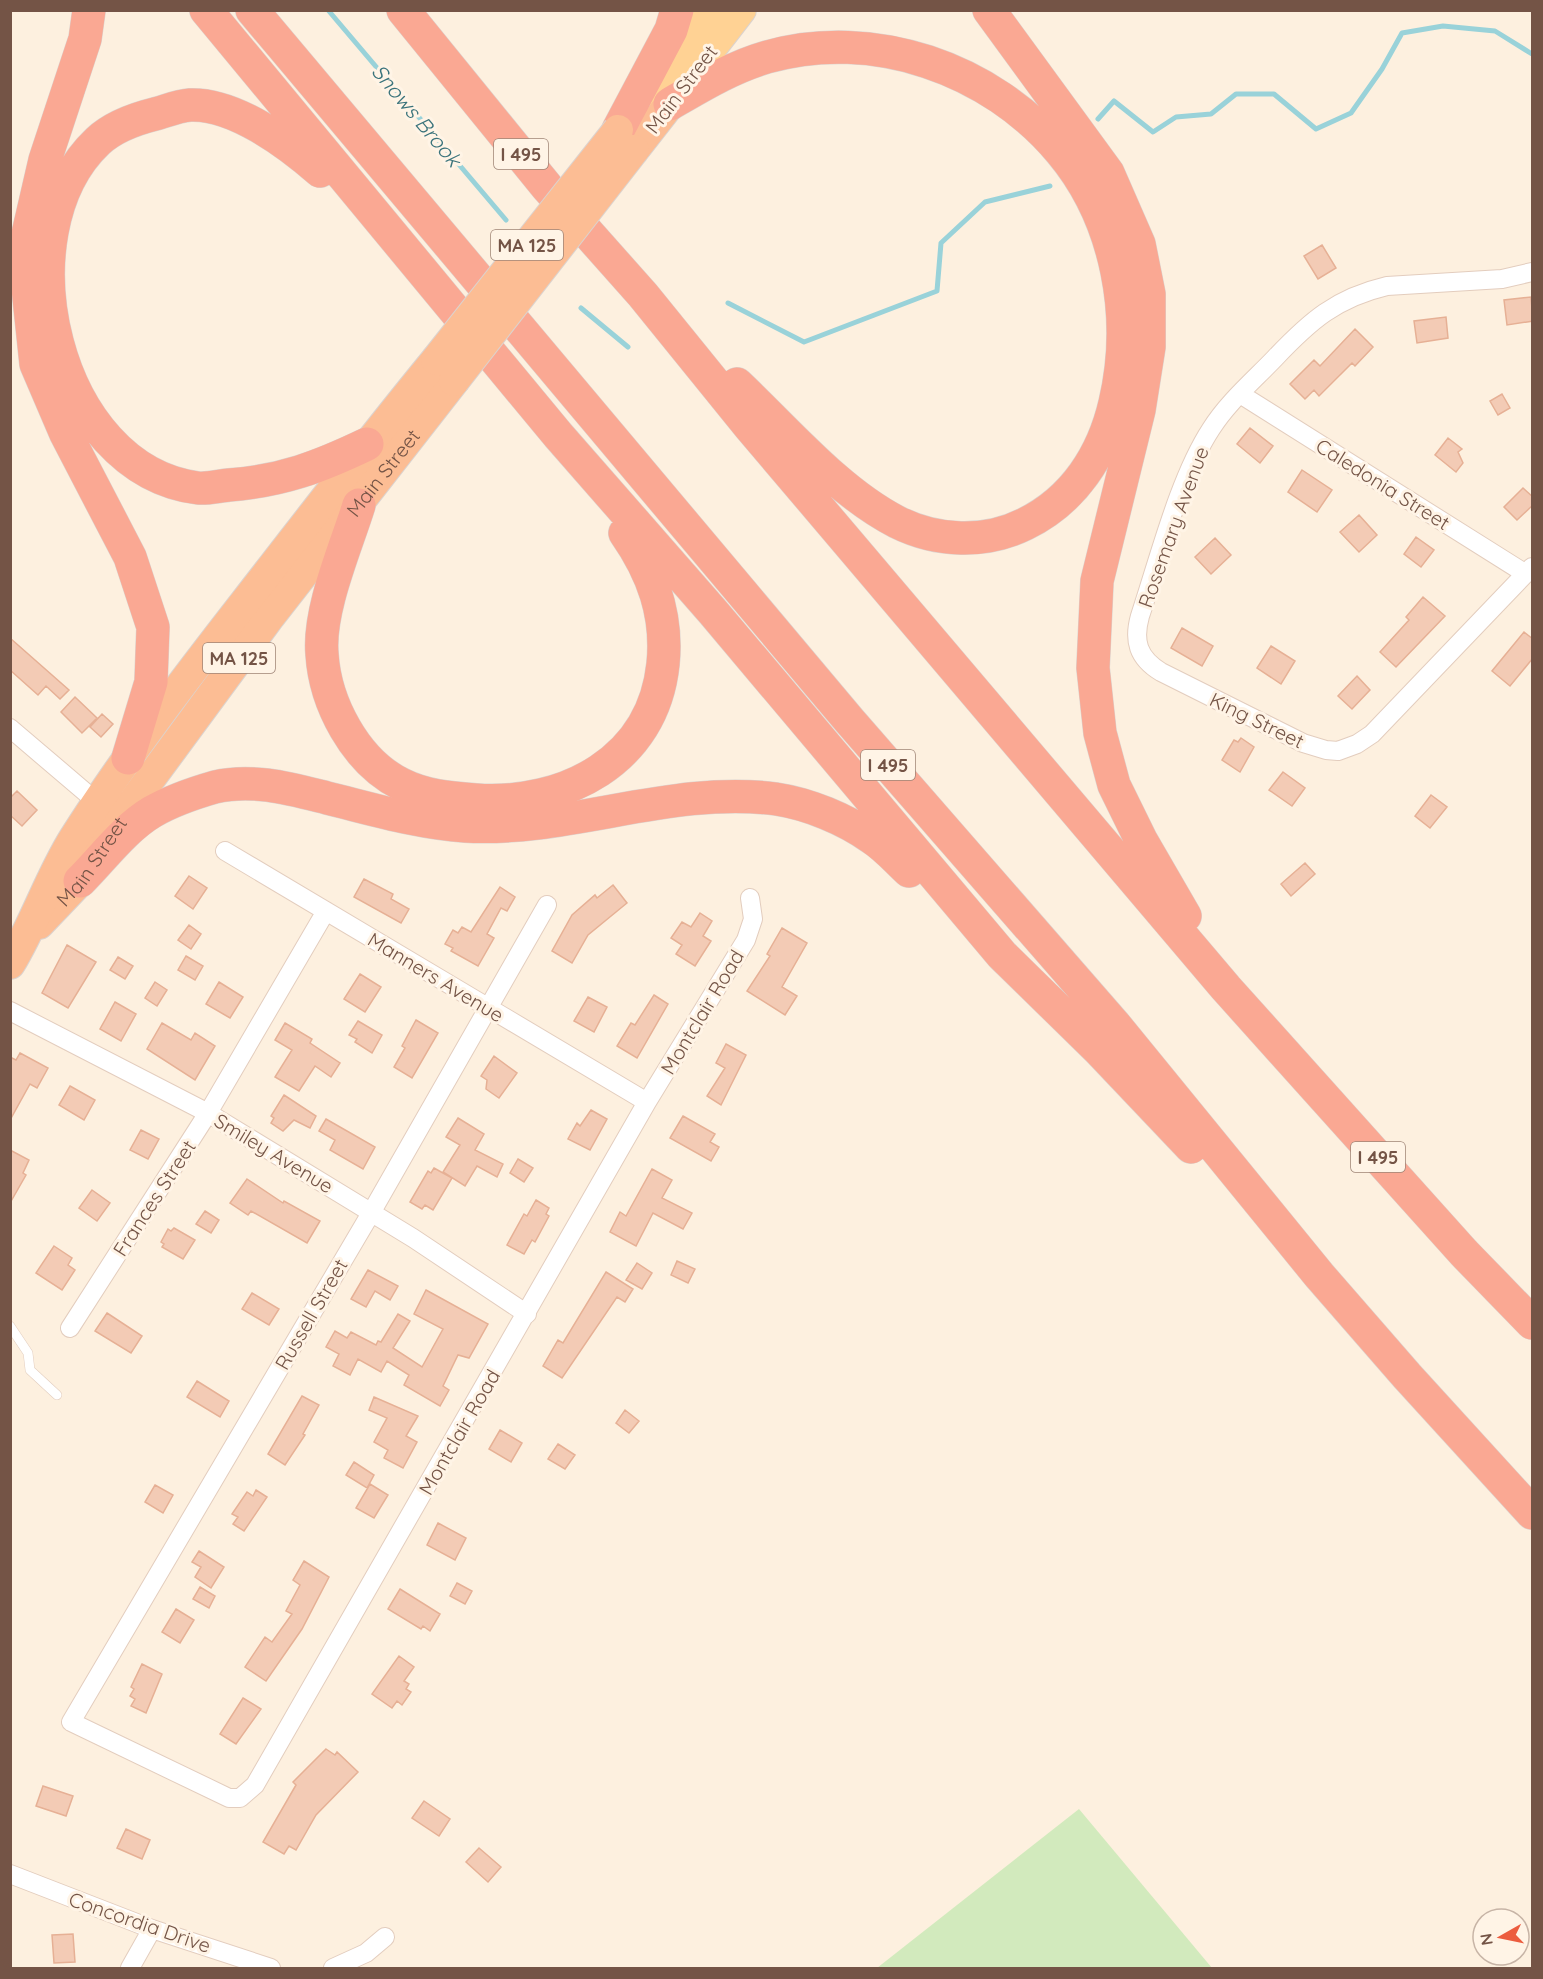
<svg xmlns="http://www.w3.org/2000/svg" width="1543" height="1979" viewBox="0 0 1543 1979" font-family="Quicksand,sans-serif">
  <rect width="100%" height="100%" fill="#fdf0df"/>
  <path fill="#d2eabd" d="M1079 1809 1212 1968H877Z"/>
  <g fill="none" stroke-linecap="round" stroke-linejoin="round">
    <path stroke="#99d2d9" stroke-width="5" d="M328 10 506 220
      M1098 119 1114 101 1153 132 1176 117 1211 114 1236 94H1274L1316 129 1351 113 1382 69 1402 33 1443 26 1495 31 1532 54
      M728 303 804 342 937 291 941 243 985 202 1050 186
      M581 308 628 347"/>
  </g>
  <path fill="#f3cbb5" stroke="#e6b095" stroke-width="1.5" d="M1322 245 1336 268 1318 279 1304 256Z
    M1531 297 1533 321 1507 325 1504 300Z
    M1446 317 1448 338 1417 343 1414 321Z
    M1355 329 1373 347 1355 366 1352 363 1319 396 1314 390 1305 399 1290 384 1314 360 1320 366Z
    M1502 394 1510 408 1498 415 1490 401Z
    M1250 428 1273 446 1260 463 1237 444Z
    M1448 438 1462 449 1458 452 1463 463 1456 472 1435 455Z
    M1302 470 1332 490 1317 512 1288 492Z
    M1523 488 1533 497V505L1517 520 1504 507Z
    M1359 515 1377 535 1359 552 1340 532Z
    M1416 537 1434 550 1421 567 1404 554Z
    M1215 538 1231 555 1211 574 1195 557Z
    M1423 597 1445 616 1396 667 1380 652 1409 620 1406 617Z
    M1182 628 1213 646 1202 666 1171 648Z
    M1524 632 1533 639V658L1510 686 1492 671Z
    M10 638 69 690 60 699 46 686 38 695 10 670Z
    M1271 646 1295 661 1281 684 1257 668Z
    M1357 676 1370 690 1352 709 1338 696Z
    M75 697 97 718 82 733 61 712Z
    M102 714 113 724 101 737 90 727Z
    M1241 738 1254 747 1240 772 1222 760 1234 740 1238 742Z
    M1283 772 1305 788 1292 806 1269 790Z
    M17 791 37 810 22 826 10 815V798Z
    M1431 795 1447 807 1430 828 1415 816Z
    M1305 863 1315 874 1291 896 1281 884Z
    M189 876 207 888 193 909 175 896Z
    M364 879 393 894 391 899 409 909 401 923 354 897Z
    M613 885 627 903 588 935 572 963 552 951 572 915 595 895 597 898Z
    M500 887 515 897 507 911 501 908 487 934 494 938 478 966 451 951 453 948 445 944 453 930 458 933 462 927 471 932Z
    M700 913 712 921 703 936 711 941 695 966 676 954 682 945 671 938 682 922 691 927Z
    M189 925 201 934 191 949 178 940Z
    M782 928 807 943 782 987 797 996 785 1015 747 991 770 956 767 954Z
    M67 945 96 962 68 1008 42 993Z
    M186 956 203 966 195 980 178 970Z
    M118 957 133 966 125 979 110 970Z
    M360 974 381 987 365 1012 344 999Z
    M155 982 167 990 157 1006 145 998Z
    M219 982 243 997 230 1018 206 1004Z
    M654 995 668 1004 637 1058 617 1046 631 1023 635 1025Z
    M588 997 607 1007 594 1032 574 1021Z
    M115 1002 136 1014 121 1041 100 1029Z
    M416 1020 438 1033 412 1078 394 1067 405 1048 402 1046Z
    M358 1021 382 1035 372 1053 355 1042 357 1039 349 1035Z
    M162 1023 191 1040 195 1033 215 1046 195 1080 147 1049Z
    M285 1023 312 1039 310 1043 340 1063 331 1077 315 1066 299 1091 275 1077 292 1050 275 1040Z
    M726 1044 746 1055 721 1105 707 1096 725 1068 716 1063Z
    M20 1053 48 1068 37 1088 30 1084 10 1120V1057L16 1060Z
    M494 1056 517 1073 499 1098 486 1089 487 1080 481 1076Z
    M70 1086 95 1100 84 1120 59 1105Z
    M284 1095 316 1116 310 1128 294 1120 283 1131 271 1123 274 1118 271 1116Z
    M591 1110 607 1119 590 1150 568 1139 577 1123 580 1126Z
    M683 1116 715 1134 710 1142 719 1147 711 1161 670 1138Z
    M458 1118 484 1134 475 1150 503 1164 497 1177 477 1166 465 1186 443 1172 460 1145 446 1137Z
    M326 1119 375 1147 363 1169 330 1150 335 1140 319 1131Z
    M141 1130 159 1139 148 1159 130 1150Z
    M10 1150 29 1160 23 1173 26 1175 10 1203Z
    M518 1159 533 1168 524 1182 510 1173Z
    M434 1168 452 1178 433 1210 425 1205 422 1209 410 1202 428 1171 431 1173Z
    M652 1169 672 1180 662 1198 692 1213 683 1229 653 1213 636 1246 610 1232 620 1212 626 1216Z
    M247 1179 283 1203 284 1201 320 1221 307 1243 251 1211 248 1215 230 1203Z
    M92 1190 110 1203 97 1221 79 1208Z
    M536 1200 549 1208 546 1214 549 1216 535 1242 532 1240 524 1254 507 1245 524 1214 527 1216Z
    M205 1211 219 1220 211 1233 196 1224Z
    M174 1228 195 1240 183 1259 162 1247 164 1244 161 1242 168 1229 171 1231Z
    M54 1246 72 1258 68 1265 75 1270 62 1290 36 1273Z
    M677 1261 695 1269 688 1283 671 1275Z
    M637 1263 652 1273 642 1289 626 1280Z
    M368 1270 398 1286 390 1300 375 1291 366 1307 351 1299Z
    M606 1272 633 1289 625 1302 617 1297 562 1378 543 1366 558 1340 563 1343Z
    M426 1290 488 1324 469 1358 458 1355 443 1386 449 1390 440 1406 404 1385 409 1375 387 1361 381 1372 358 1359 350 1375 333 1366 339 1354 326 1347 335 1331 347 1338 351 1332 376 1345 378 1341 381 1342 398 1314 410 1321 393 1348 422 1367 443 1329 414 1314Z
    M252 1293 279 1309 269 1325 242 1309Z
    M107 1313 142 1336 131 1353 95 1331Z
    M197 1381 229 1401 220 1417 187 1397Z
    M302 1396 319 1405 303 1434 305 1435 285 1465 268 1454Z
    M374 1397 418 1416 406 1436 417 1442 403 1468 384 1458 388 1450 374 1442 387 1418 369 1410Z
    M625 1410 639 1421 629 1433 616 1423Z
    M500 1430 522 1443 511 1462 489 1449Z
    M558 1444 575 1455 565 1469 548 1459Z
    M354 1462 374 1475 367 1488 346 1475Z
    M370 1484 388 1495 374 1518 356 1508Z
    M155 1485 173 1495 163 1513 145 1502Z
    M256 1490 267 1497 244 1531 233 1524 238 1517 232 1514 247 1492 253 1496Z
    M438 1523 466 1538 455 1560 427 1545Z
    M199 1551 224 1567 211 1588 195 1577 201 1567 192 1562Z
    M304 1561 329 1577 302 1629 266 1681 245 1667 265 1637 272 1642 292 1614 286 1611 300 1585 293 1580Z
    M457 1583 472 1591 465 1604 450 1596Z
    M200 1587 215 1596 209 1608 193 1599Z
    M400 1589 440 1614 430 1631 423 1626 421 1629 388 1609Z
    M176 1609 194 1620 180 1643 162 1632Z
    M399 1656 414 1667 404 1681 409 1684 406 1689 411 1692 402 1705 397 1701 392 1708 372 1694Z
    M142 1664 162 1674 146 1713 131 1706 135 1699 130 1696 134 1689 131 1687Z
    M243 1698 261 1709 236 1744 220 1734Z
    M326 1749 335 1755 337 1752 358 1772 316 1815 296 1850 289 1846 284 1854 263 1842 296 1785 293 1782Z
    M43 1786 73 1796 66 1816 36 1806Z
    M424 1801 450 1819 439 1836 412 1818Z
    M126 1829 150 1840 142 1859 117 1848Z
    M479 1848 501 1867 488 1882 466 1862Z
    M73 1934 75 1962 54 1963 52 1935Z"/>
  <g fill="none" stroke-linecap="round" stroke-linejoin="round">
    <g stroke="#e3cdbe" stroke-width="10">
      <path id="service" d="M10 1326 28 1353 30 1370 57 1395"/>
    </g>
    <g stroke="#e3cdbe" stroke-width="20">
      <path id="minor" d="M1532 272 1502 279 1387 286C1336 298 1310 321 1275 358 1253 381 1228 402 1211 429 1179 478 1159 559 1140 616 1133 641 1138 658 1161 672L1303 743 1326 750 1338 751 1357 744 1372 734 1532 567
        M1240 394 1526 574
        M10 728 98 803
        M225 851 647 1102
        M547 905 371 1213 71 1722 229 1798H240L255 1785 647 1102 746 940 753 919 750 898
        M10 1011 208 1113 413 1238 527 1314
        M70 1328 208 1113 326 911
        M10 1874 152 1929 271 1968
        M130 1968 152 1929
        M333 1968 366 1953 385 1937"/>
    </g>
    <g stroke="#dbd3cf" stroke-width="30">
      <path id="primary" d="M649 91 713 10
        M671 102 742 10"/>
    </g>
    <g stroke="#dbd3cf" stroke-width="32">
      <g id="trunk">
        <path d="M634 150 670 104"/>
        <path id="s1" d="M39 924 80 881 125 813 268 619 454 381"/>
        <path d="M10 964C35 923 49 878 74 838 126 756 185 679 245 602 308 521 371 439 436 360"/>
      </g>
    </g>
    <g stroke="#dbd3cf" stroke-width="34">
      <path id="motorway" d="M89 10 85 39 45 160 24 251 36 364 66 434 130 557 153 627 151 682 128 758
        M206 10 558 435 713 612 1002 955 1098 1049 1191 1147
        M252 10 849 720 1115 1025 1319 1275 1407 1376 1532 1513
        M403 10 547 187 643 295 750 427 1226 988 1464 1253 1532 1323
        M989 10 1108 173 1139 244 1149 294V347L1139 410 1097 581 1093 668 1100 733 1114 785 1141 840 1185 916
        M670 104C701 86 732 67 767 57 873 27 991 68 1061 152 1118 220 1135 318 1115 403 1103 455 1074 500 1025 524 985 544 937 542 897 522 837 491 786 430 737 384
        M618 130 671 30 677 10
        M320 171C288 143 234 103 190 105 178 106 166 111 155 114 135 119 113 127 98 141 0 233 54 470 198 488 207 489 219 486 229 485 282 481 319 467 367 444
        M359 505C346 547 318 610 322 654 325 703 355 761 401 784 425 796 449 798 476 800 565 806 653 761 663 664 668 615 653 573 625 533
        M80 881C102 859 125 828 152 812 171 801 194 793 215 787 253 778 291 789 327 798 372 809 418 823 465 826 569 832 672 785 776 799 809 804 845 819 872 838 886 847 897 860 909 871"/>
    </g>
    <use href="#service" stroke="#fff" stroke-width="9"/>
    <use href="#minor" stroke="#fff" stroke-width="18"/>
    <use href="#primary" stroke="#ffd294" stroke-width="28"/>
    <use href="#trunk" stroke="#fcbd94" stroke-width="30"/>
    <use href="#motorway" stroke="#faa893" stroke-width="33"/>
    <g stroke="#dbd3cf" stroke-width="32" stroke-linecap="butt">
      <path id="trunk-bridge" d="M436 360 618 130
        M454 381 634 150"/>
    </g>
    <use href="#trunk-bridge" stroke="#fcbd94" stroke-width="30"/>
  </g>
  <g text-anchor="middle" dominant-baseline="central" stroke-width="6" stroke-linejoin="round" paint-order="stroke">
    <g fill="#fff4e6" stroke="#9e8476" stroke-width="1.5">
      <rect x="494" y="139" width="54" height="30" rx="4.5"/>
      <rect x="491" y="230" width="72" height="30" rx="4.5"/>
      <rect x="203" y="643" width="72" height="30" rx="4.5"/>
      <rect x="861" y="750" width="54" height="30" rx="4.5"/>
      <rect x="1351" y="1142" width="54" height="30" rx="4.5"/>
    </g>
    <g font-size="18" font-weight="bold" fill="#745446">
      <text x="521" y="154">I 495</text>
      <text x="527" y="245">MA 125</text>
      <text x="239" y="658">MA 125</text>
      <text x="888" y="765">I 495</text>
      <text x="1378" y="1157">I 495</text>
    </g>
    <g font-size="20" fill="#745446" stroke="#fff4e6">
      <text transform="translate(681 89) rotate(-53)">Main Street</text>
      <text stroke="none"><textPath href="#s1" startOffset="568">Main Street</textPath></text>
      <text transform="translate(1383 484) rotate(32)">Caledonia Street</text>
      <text transform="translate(1173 527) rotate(-70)">Rosemary Avenue</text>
      <text transform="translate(1257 720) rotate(26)">King Street</text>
      <text stroke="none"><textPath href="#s1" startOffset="82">Main Street</textPath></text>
      <text transform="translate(436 977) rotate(31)">Manners Avenue</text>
      <text transform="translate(702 1012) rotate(-59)">Montclair Road</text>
      <text transform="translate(274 1153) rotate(31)">Smiley Avenue</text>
      <text transform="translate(154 1198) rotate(-57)">Frances Street</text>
      <text transform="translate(311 1314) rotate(-60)">Russell Street</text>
      <text transform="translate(459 1432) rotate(-60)">Montclair Road</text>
      <text transform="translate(140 1922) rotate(19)">Concordia Drive</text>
    </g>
    <g font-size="21" font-style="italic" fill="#3a737b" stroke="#fff4e6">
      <text transform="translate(417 115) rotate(50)">Snows Brook</text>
    </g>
  </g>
  <rect width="1543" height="1979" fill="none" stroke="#745446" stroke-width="24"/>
  <g transform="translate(1501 1937) rotate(261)"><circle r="28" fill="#fff4e6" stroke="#c7b4a6" stroke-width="1.5"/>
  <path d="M0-4.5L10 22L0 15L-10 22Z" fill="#ec5c3e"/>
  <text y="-9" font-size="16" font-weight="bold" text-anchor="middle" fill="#745446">N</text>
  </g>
</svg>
